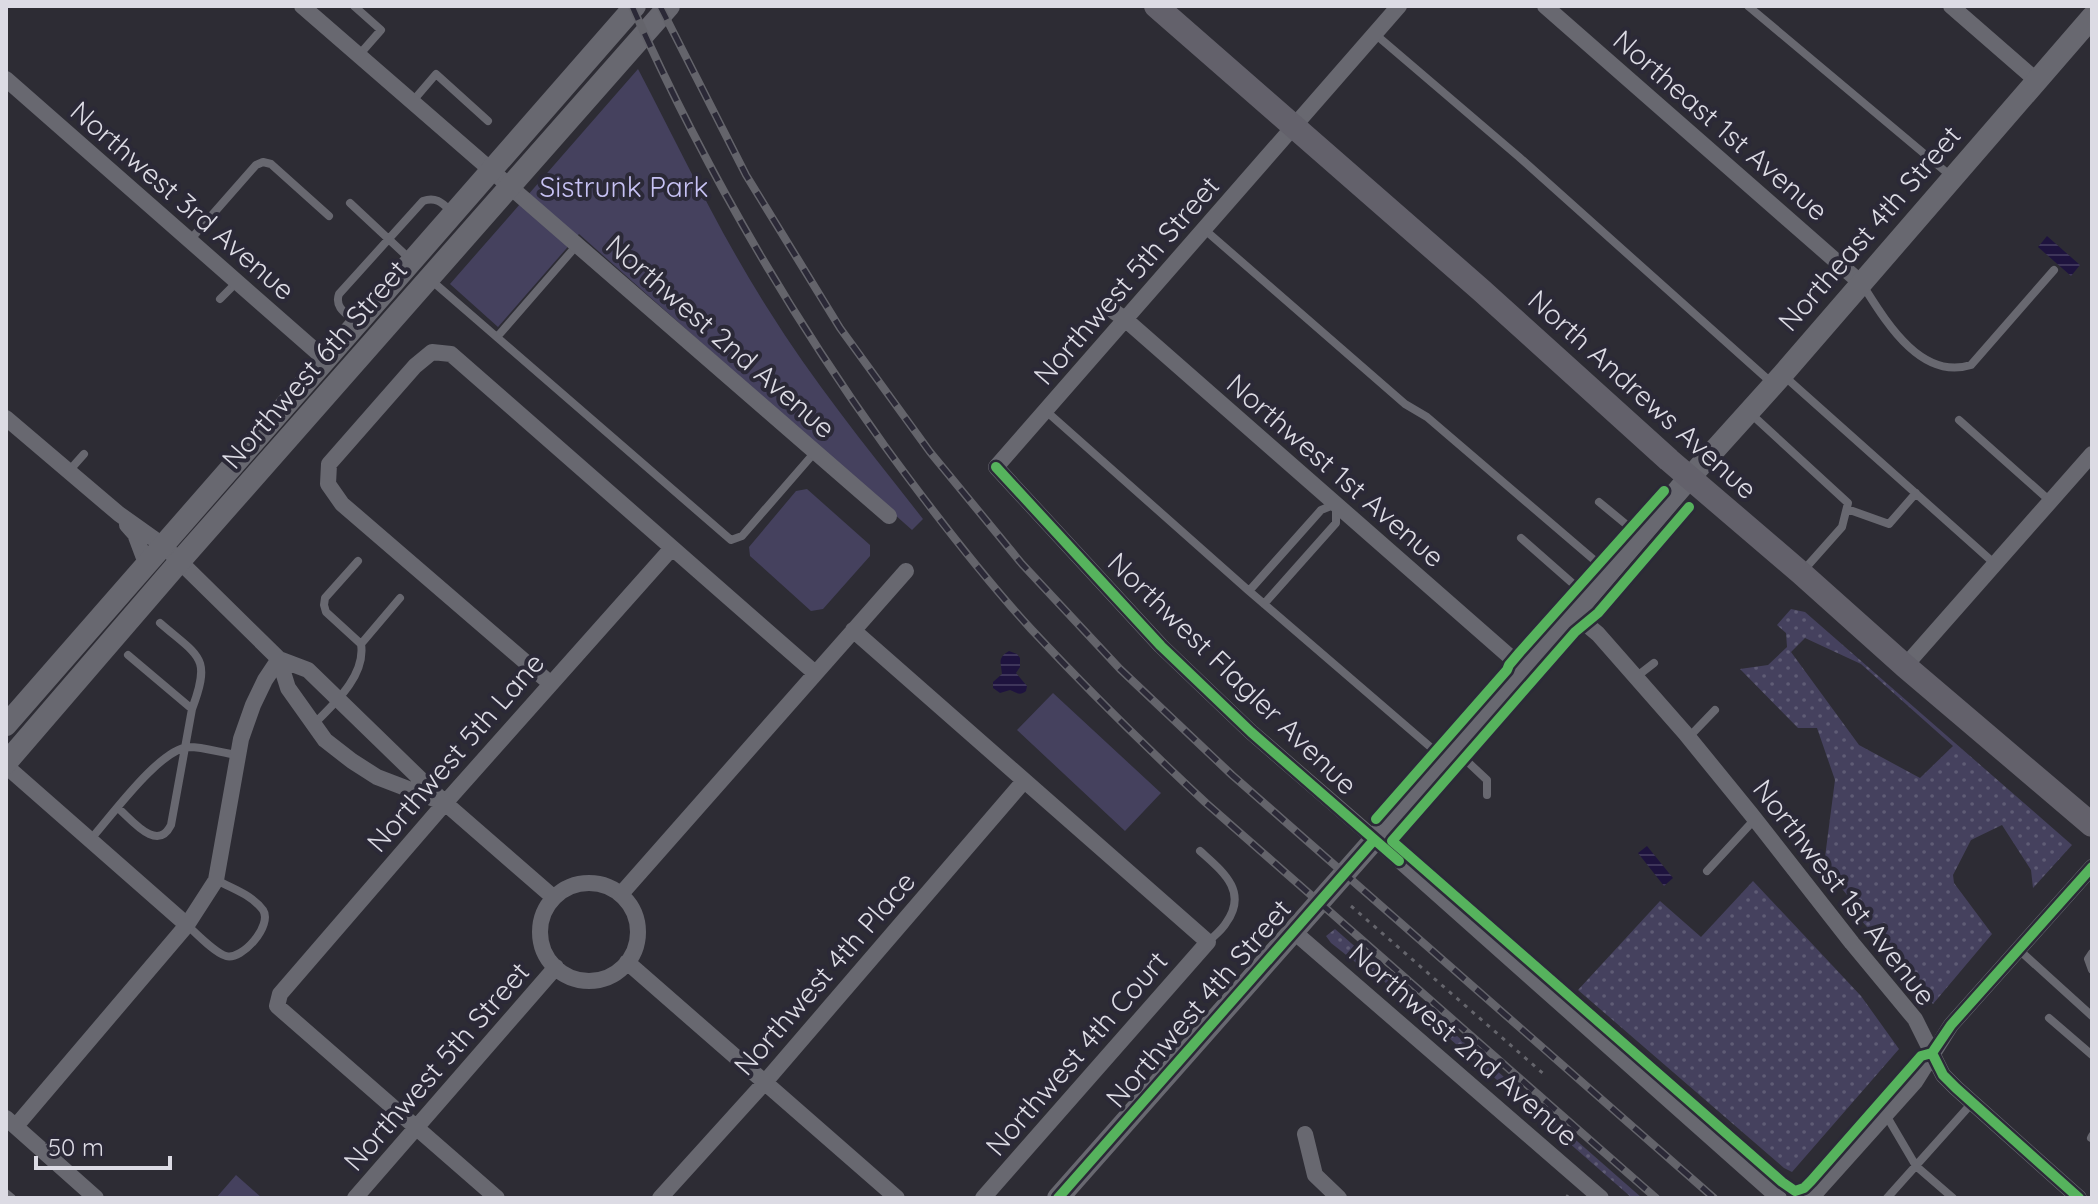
<svg xmlns="http://www.w3.org/2000/svg" width="2098" height="1204" viewBox="0 0 2098 1204" font-family="Quicksand,sans-serif">
  <defs>
    <pattern id="grass-dots" width="8" height="8" patternUnits="userSpaceOnUse" patternTransform="scale(2)"><rect width="8" height="8" fill="#45415e"/><path d="M2 2h.1M6 6h.1" fill="none" stroke="#5f5c75" stroke-width="1.8" stroke-linecap="round"/></pattern>
    <pattern id="water-rules" width="6" height="5" patternUnits="userSpaceOnUse" patternTransform="scale(2)"><rect width="6" height="5" fill="#1e133e"/><path d="M0 2.5h6" fill="none" stroke="#3e355a"/></pattern>
  </defs>
  <rect width="100%" height="100%" fill="#2d2c34"/>
  <path fill="url(#grass-dots)" fill-rule="evenodd" d="M1791 609 1805 612 2072 845 2033 888 2031 870 2002 825 1971 840 1953 875 1954 883 1992 934 1933 1004 1855 913 1852 901 1820 862 1825 857 1835 780 1817 728H1798L1740 669 1768 665 1787 647 1786 633 1777 625ZM1805 638 1861 664 1953 746 1920 778 1859 745 1791 652Z
    M1753 881 1861 996 1899 1049 1792 1172 1784 1168 1578 990 1660 901 1701 937Z
    M1335 929 1642 1198H1632L1370 969H1364L1331 943 1326 936Z"/>
  <path fill="#45415e" d="M638 69C680 149 719 232 768 309 814 383 869 450 923 519L912 530 579 234 498 327 450 284Z
    M807 489 870 545V556L823 609 811 611 750 556 749 547 796 491Z
    M1053 693 1161 793 1125 831 1017 730Z
    M236 1175 262 1198H216Z"/>
  <path fill="url(#water-rules)" d="M2047 236 2080 265 2071 276 2038 247Z
    M1009 651 1017 654 1020 658V667L1016 673 1027 686 1026 691C1020 696 1017 693 1010 690L1000 693 993 688V682L1002 674C1001 663 997 658 1009 651Z
    M1647 846 1673 878 1664 886 1638 853Z"/>
  <g fill="none" stroke-linecap="round" stroke-linejoin="round">
    <path stroke="#65656c" stroke-width="3" stroke-dasharray="4 6" stroke-linecap="butt" d="M1351 906 1546 1076
      M1566 1198 1568 1195"/>
    <path stroke="#686870" stroke-width="8" d="M354 6 381 30 359 55
      M1748 6 1952 177
      M1375 34 1519 157 1773 384
      M412 102 436 74 488 121
      M350 203 411 260
      M1205 230 1405 404 1427 417 1607 571
      M190 240 256 165 263 162 271 164 329 216
      M432 281 731 540 742 536 815 452
      M1862 284C1885 320 1920 381 1971 365L2054 270
      M220 299 237 282
      M357 323C347 314 334 308 339 294L423 201C437 196 443 204 453 213
      M497 337 577 245
      M1783 375 1995 564
      M1046 411 1249 591 1442 757
      M1750 413 1848 503 1842 527 1802 572
      M1959 420 2050 501
      M68 472 84 454
      M1599 502 1639 535
      M1847 509 1889 524 1916 493
      M1521 538 1587 596
      M358 561 325 598 324 605 326 612 361 644
      M1249 591 1321 510 1336 504V523L1264 604
      M160 623C199 657 212 656 192 709
      M1636 677 1654 663
      M315 723C335 703 366 675 361 644L400 598
      M1689 737 1715 710
      M1455 750 1487 780V795
      M118 808C132 820 157 853 171 825L192 709 128 655
      M90 840C110 818 160 748 189 747 204 747 222 753 238 755
      M1200 851C1222 871 1249 891 1226 923 1222 930 1214 936 1208 942
      M1707 871 1755 819
      M187 925C197 934 215 953 226 956 242 961 273 925 263 910 252 895 232 888 216 880
      M2018 949 2092 1016
      M2092 953 2088 959 2092 970
      M2049 1018 2092 1055
      M1886 1115 1916 1166 1953 1198
      M2091 1138 2092 1136
      M6 1193 12 1198
      M1887 1198 1972 1103"/>
    <path stroke="#686870" stroke-width="16" d="M302 6 889 516
      M1399 6 996 467 1161 646 1251 732 1399 860 1779 1198
      M1545 6 1861 283
      M1951 6 2036 80
      M6 79 326 360
      M1112 310 1126 320 1525 670
      M6 418 119 514 164 546 279 659 308 670 445 803 553 897
      M127 525 135 534 147 566
      M1573 613 1598 634 1685 733 1751 814 1852 943 1915 1019 1943 1075 1956 1088 2079 1198
      M853 630 1208 942 983 1198
      M279 659 288 688 325 740 352 761 377 777 437 800
      M1905 666 2092 454
      M551 684 342 504 328 484 329 464 415 366 432 352 451 354 815 673
      M6 766 187 925
      M540 932a49 49 0 1 1 98 0a49 49 0 1 1-98 0Z
      M621 894 906 571
      M1293 931 1601 1198
      M627 962 897 1198
      M6 1118 96 1198
      M16 1126 187 925 216 880 241 739 253 705 265 680 279 659
      M1305 1134 1315 1175 1339 1198
      M355 1198 556 967
      M497 1198 277 1006 280 994 445 803 672 548
      M660 1198 765 1082 1024 781
      M1811 1198 1915 1082 1951 1025 2092 867"/>
    <path stroke="#686870" stroke-width="22" d="M6 725 635 6
      M6 763 180 561 669 6
      M1058 1198 1550 641 1683 485 1783 374 2092 17"/>
    <path stroke="#63616b" stroke-width="24" d="M1156 6 1481 290 1669 460 1801 573 1905 666 2092 825"/>
    <g stroke="#64646b" stroke-width="8">
      <path id="rail" d="M632 6C701 161 785 307 884 445 930 508 978 571 1031 629 1087 689 1146 747 1206 803L1656 1198
        M660 6 746 175 840 328 930 452 1022 564 1120 669 1232 775 1714 1198"/>
    </g>
    <use href="#rail" stroke="#2b2937" stroke-width="5" stroke-dasharray="15" stroke-linecap="butt"/>
    <g stroke="#2b2937" stroke-width="15">
      <path id="cycleway" d="M996 467 1161 646 1251 732 1399 861
        M1689 507 1598 613 1575 632 1392 841 1782 1182 1795 1191 1804 1188 1811 1181 1921 1056 1932 1053
        M1376 819 1507 670 1509 665 1520 652 1664 491
        M1932 1053 1951 1025 2092 867
        M1932 1053 1943 1075 1956 1088 2079 1198
        M1058 1198 1374 840"/>
    </g>
    <use href="#cycleway" stroke="#56b35d" stroke-width="10"/>
  </g>
  <g text-anchor="middle" dominant-baseline="central" stroke-width="8" stroke-linejoin="round" paint-order="stroke">
    <g font-size="28" fill="#dcdbe4" stroke="#2b2937">
      <text transform="translate(1721 125) rotate(41)">Northeast 1st Avenue</text>
      <text transform="translate(183 200) rotate(41)">Northwest 3rd Avenue</text>
      <text transform="translate(1869 228) rotate(-49)">Northeast 4th Street</text>
      <text transform="translate(1126 280) rotate(-49)">Northwest 5th Street</text>
      <text transform="translate(721 336) rotate(41)">Northwest 2nd Avenue</text>
      <text transform="translate(314 364) rotate(-49)">Northwest 6th Street</text>
      <text transform="translate(1643 394) rotate(42)">North Andrews Avenue</text>
      <text transform="translate(1336 470) rotate(41)">Northwest 1st Avenue</text>
      <text transform="translate(1233 673) rotate(44)">Northwest Flagler Avenue</text>
      <text transform="translate(455 752) rotate(-49)">Northwest 5th Lane</text>
      <text transform="translate(1845 892) rotate(52)">Northwest 1st Avenue</text>
      <text transform="translate(824 973) rotate(-49)">Northwest 4th Place</text>
      <text transform="translate(1198 1003) rotate(-49)">Northwest 4th Street</text>
      <text transform="translate(1464 1044) rotate(41)">Northwest 2nd Avenue</text>
      <text transform="translate(1076 1053) rotate(-49)">Northwest 4th Court</text>
      <text transform="translate(436 1066) rotate(-49)">Northwest 5th Street</text>
    </g>
    <g font-size="28" fill="#c7c2f4" stroke="#2b2937">
      <text x="624" y="186">Sistrunk Park</text>
    </g>
  </g>
  <rect width="2098" height="1204" fill="none" stroke="#dcdbe4" stroke-width="16"/>
  <path d="M36 1156v12h134v-12" fill="none" stroke="#dcdbe4" stroke-width="4"/>
  <text x="48" y="1156" font-size="24" fill="#dcdbe4" stroke="#2b2937" stroke-width="6" paint-order="stroke">50 m</text>
</svg>
